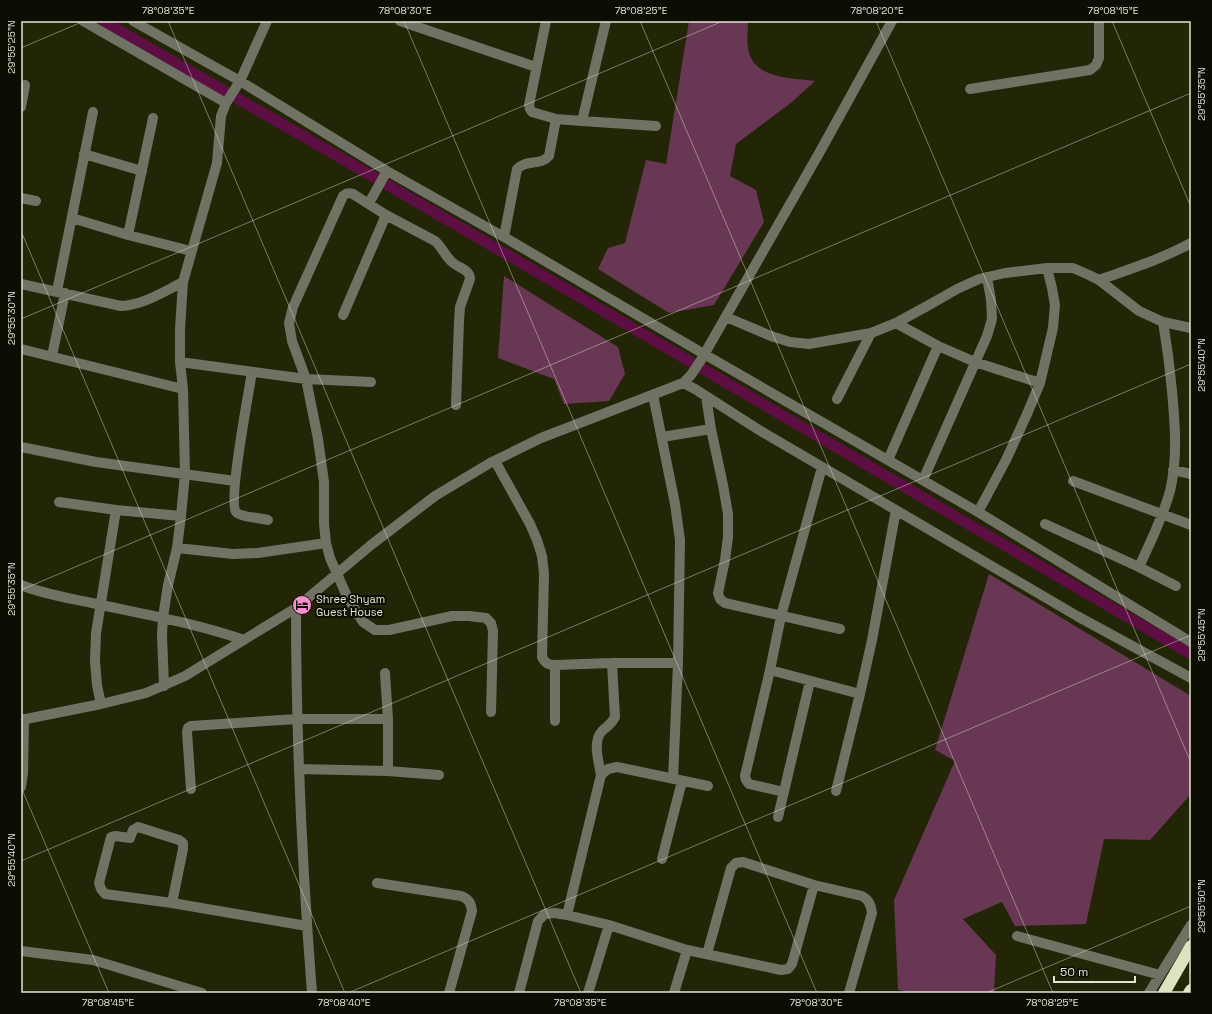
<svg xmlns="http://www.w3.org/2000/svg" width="1212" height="1014" viewBox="0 0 1212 1014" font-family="'Space Grotesk',sans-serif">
  <rect width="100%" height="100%" fill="#232507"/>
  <path fill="#683754" d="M689 21H748C748 30 746 44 749 52 755 79 793 78 815 81L792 102 736 144 730 176 756 190 764 222 714 305 669 313 598 269 608 248 625 243 646 160 666 164Z
    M504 276 618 347 625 374 609 401 564 404 554 379 498 358Z
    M989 574 1191 696V794L1150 840 1104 839 1086 924 1015 926 1002 902 963 919 996 955 994 993H916L898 990 894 900 955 761 935 750Z"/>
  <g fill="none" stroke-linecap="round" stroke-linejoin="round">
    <path stroke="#5d0e43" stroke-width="11" d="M103 21 386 184 1191 654"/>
    <path stroke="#707264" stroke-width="10" d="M83 21 226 103
      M133 21 240 81 387 171 504 237 704 354 978 512 1153 619 1191 642
      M400 21 536 67
      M546 21 529 105 530 109 532 112 556 119 582 121 656 126
      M970 89 1090 70 1096 65 1099 58V21
      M21 107 25 85
      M582 121 606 21
      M84 154 142 171
      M21 198 36 201
      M369 203 387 171
      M72 218 128 235 191 251
      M128 235 153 118
      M504 237 517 169C526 159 541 166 549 156L556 119
      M1099 280 1139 311 1163 322C1167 345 1170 368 1172 391 1175 424 1178 458 1170 491 1163 517 1150 543 1139 567
      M21 284 121 306C143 305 163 292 183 282
      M57 291 93 112
      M343 315 386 215
      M726 317 771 336 790 342 809 344 871 333 896 323 929 305 957 289 979 279 1005 273 1047 268H1073L1089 275 1099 280C1130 269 1162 259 1191 243
      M1163 322 1191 328
      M896 323 938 346 975 362 1040 383
      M21 349 183 389
      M52 356 65 293
      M180 362 306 379 371 382
      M252 372C249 391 228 501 236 512 240 517 261 518 268 520
      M683 383 695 389 759 430 1077 616 1191 678
      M653 395 675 504 680 540 678 663 673 779
      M837 399 871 333
      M711 429 723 485 728 514V537L725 560 718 593 720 599 725 603 840 629
      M662 437 711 429 706 396
      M21 447 96 462 235 481
      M888 460 938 346
      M495 461 530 524 537 540 542 556 544 574 542 657C545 663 548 665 555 665L612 663H678
      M1173 470 1191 474
      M923 480 987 336 992 319 991 300 987 277
      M1073 481 1191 525
      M59 502 116 510 181 516 185 474 183 389 180 362V329L183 282 217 163 221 116 226 103 240 81 267 21
      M978 512 1006 460 1027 414 1040 383 1053 328 1055 305 1052 288 1047 268
      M1045 524 1139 567 1176 586
      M326 543 324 524V482L318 439 306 379 292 341 289 323 293 307 343 196C346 193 348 192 353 194L386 215 435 241C442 247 445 256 452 262 458 268 470 269 470 279L460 307 459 321 456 405
      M177 548 233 554 258 553 326 543 330 558 346 594 354 608 363 622 375 630H389L452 616H469L486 618 491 623 493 631 491 712
      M21 585C43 594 69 598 92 603 143 614 195 623 244 640
      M770 670 860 694
      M385 673 388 719V771
      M164 686 162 635 163 617 168 585 177 548 181 516
      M101 704 97 685 95 661 96 633 116 510
      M21 720 101 704 146 693 185 676 296 608
      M555 721V665
      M299 769 388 771 439 775
      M601 775C599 762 592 742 602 731 607 726 611 725 615 717L612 663
      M21 787 23 773 24 719
      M191 789 187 732 188 728 191 726 297 719H388
      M836 791 860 694 872 640 896 510
      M784 792 749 784 746 780 745 776 770 670 781 616 822 467
      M778 817 810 681
      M662 859 682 781
      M377 883 461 896C469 899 471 903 472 911L449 993
      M172 903 183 849V843L179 840 138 827 133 830 130 838 115 836 111 837 99 883 101 889 105 894 172 903 307 926
      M567 915 601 775 608 769 617 767 708 786
      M1017 936 1160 975
      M21 951 93 960 202 993
      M707 954 731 868 736 863 743 862 814 885 862 896C869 900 871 905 872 913L849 993
      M312 993C302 865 296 736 296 608L371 545 435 496 490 463 541 438 683 383 691 375 701 360 822 148 892 21
      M519 993 538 921 545 914 555 913 567 915 609 925 687 950 781 970 788 969 792 964 814 885
      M588 993 609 925
      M674 993 687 950
      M1149 993 1191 925"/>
    <path stroke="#dee3bf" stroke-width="12" d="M1164 993 1191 946
      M1189 993 1191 990"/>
  </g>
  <path fill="none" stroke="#e2e4d2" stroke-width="1" stroke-opacity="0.45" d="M168 21 581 993M404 21 817 993M640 21 1053 993M876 21 1191 763M1112 21 1191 207M21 48 84 21M21 231 345 993M21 319 723 21M21 590 1191 93M21 787 109 993M21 861 1191 364M348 993 1191 635M986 993 1191 906"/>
  <defs>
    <g id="hotel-disc" transform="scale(1)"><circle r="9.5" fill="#f790cd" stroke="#0c0d03"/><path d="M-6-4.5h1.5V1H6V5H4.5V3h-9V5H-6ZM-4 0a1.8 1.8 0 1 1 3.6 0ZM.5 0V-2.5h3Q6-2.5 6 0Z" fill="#111"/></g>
  </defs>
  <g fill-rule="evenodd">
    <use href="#hotel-disc" x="302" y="605"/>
  </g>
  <g text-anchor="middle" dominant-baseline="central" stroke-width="4" stroke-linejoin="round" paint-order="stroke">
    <g font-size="11" fill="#e2e4d2" stroke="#0c0d03" text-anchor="start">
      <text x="316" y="599">Shree Shyam<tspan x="316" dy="13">Guest House</tspan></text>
    </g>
  </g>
  <rect width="1212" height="1014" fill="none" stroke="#0c0d03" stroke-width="44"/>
  <path d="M1054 976v6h81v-6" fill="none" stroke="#e2e4d2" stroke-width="2"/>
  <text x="1060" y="976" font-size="12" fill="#e2e4d2" stroke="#0c0d03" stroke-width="3" paint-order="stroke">50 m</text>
  <rect x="22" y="22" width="1168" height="970" fill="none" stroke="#e2e4d2" stroke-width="1.5"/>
  <g font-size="10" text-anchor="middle" fill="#e2e4d2">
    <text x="168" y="14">78°08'35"E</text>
    <text x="405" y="14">78°08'30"E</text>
    <text x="641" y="14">78°08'25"E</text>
    <text x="877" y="14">78°08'20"E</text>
    <text x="1113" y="14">78°08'15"E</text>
    <text transform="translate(11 47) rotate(-90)" y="4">29°55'25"N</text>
    <text transform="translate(1201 94) rotate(-90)" y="4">29°55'35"N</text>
    <text transform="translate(11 318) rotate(-90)" y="4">29°55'30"N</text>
    <text transform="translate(1201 365) rotate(-90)" y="4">29°55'40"N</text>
    <text transform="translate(11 589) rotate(-90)" y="4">29°55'35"N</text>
    <text transform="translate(1201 635) rotate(-90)" y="4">29°55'45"N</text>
    <text transform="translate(11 860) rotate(-90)" y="4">29°55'40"N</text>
    <text transform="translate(1201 906) rotate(-90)" y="4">29°55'50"N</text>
    <text x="108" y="1006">78°08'45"E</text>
    <text x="344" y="1006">78°08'40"E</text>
    <text x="580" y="1006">78°08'35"E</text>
    <text x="816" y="1006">78°08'30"E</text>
    <text x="1052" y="1006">78°08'25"E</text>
  </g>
</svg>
